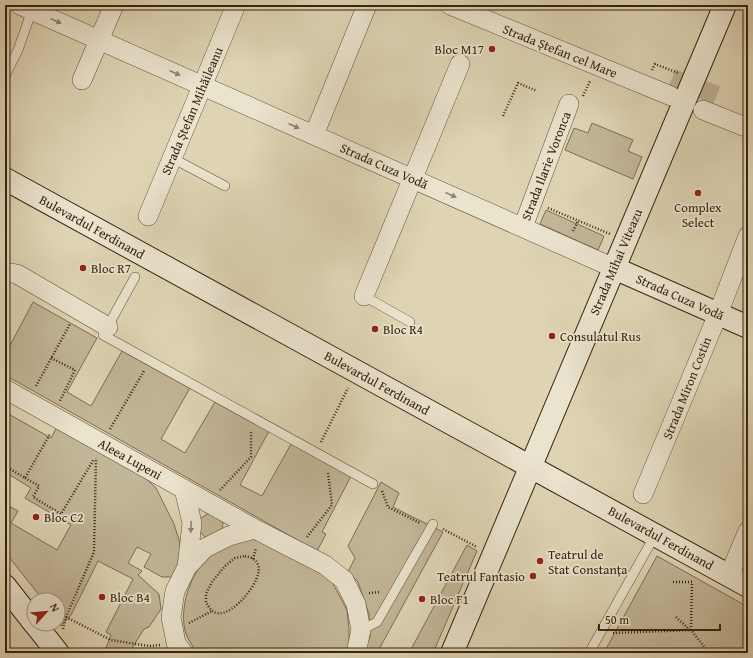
<svg xmlns="http://www.w3.org/2000/svg" width="753" height="658" viewBox="0 0 753 658" font-family="'Gentium Book Plus',serif">
  <rect width="100%" height="100%" fill="#ded4b4"/>
  <filter id="stains"><feTurbulence type="fractalNoise" baseFrequency=".005" numOctaves="4"/><feColorMatrix values="0 0 0 0 .2 0 0 0 0 .09 0 0 0 0 .02 0 0 0 .5 -.17"/></filter>
  <radialGradient id="worn" r=".72"><stop offset=".6" stop-color="#630" stop-opacity="0"/><stop offset="1" stop-color="#630" stop-opacity=".3"/></radialGradient>
  <path fill="#c2b698" stroke="#7c6c52" d="M592 123 633 140 628 151 642 157 633 179 565 150 574 128 588 133Z
    M546 210 604 236 598 250 540 224Z
    M33 302 97 338 67 392 91 406 122 351 190 388 161 439 185 453 215 402 269 431 240 485 262 496 291 444 351 476 322 532 326 534 317 551 5 375V355Z
    M5 412 51 438 57 427 141 474 156 488 174 524 180 543 179 567 171 577H162L144 567 151 554 137 547 128 563 142 571 138 575 159 594 161 609 149 627 144 629 129 653H104L111 635 106 632 133 579 98 561 71 615 61 626 58 620V600H43L5 552V504L18 511 11 523 57 550 71 525 25 498 31 488 5 472Z
    M381 482 399 493 393 507 443 532 377 653H362L370 637 369 614 358 582 348 572 355 558 348 546Z
    M207 514H211L221 520 223 524 221 532 207 538C198 533 199 528 200 519Z
    M250 539 271 543 307 562 332 582 347 610 349 630V649L347 653H196C193 646 187 638 185 631 179 604 192 568 215 551 222 545 240 542 250 539Z
    M467 545 477 551 433 653H409Z
    M657 556 748 607V653H607V647Z"/>
  <g fill="none" stroke-linecap="round" stroke-linejoin="round">
    <path stroke="#bdb193" stroke-width="19" stroke-dasharray="19 10" stroke-linecap="butt" d="M672 78 721 97"/>
    <g stroke="#614f37" stroke-width="10">
      <path id="lane" d="M5 76 18 50 32 10
        M172 158 225 186
        M135 277 103 335 373 484
        M364 296 410 322
        M361 630 377 622 433 524
        M589 653 655 535"/>
    </g>
    <g stroke="#614f37" stroke-width="20">
      <path id="street" d="M20 5 614 268
        M450 5 671 96
        M82 80 114 5
        M703 110 748 128
        M314 135 367 5
        M148 216 236 5
        M523 227 569 104
        M5 272 17 274 108 327
        M364 296 460 64
        M5 389 255 529
        M184 489 192 523 187 567
        M643 494 718 314 748 236
        M729 576 748 531
        M183 653 176 643 171 617 175 591 187 567 205 548 229 536 255 529 325 565 344 580 356 604 361 630 356 653"/>
    </g>
    <g stroke="#37230d" stroke-width="24">
      <path id="secondary" d="M5 179 748 586
        M614 268 748 327
        M5 586 34 623
        M35 624 58 653
        M452 653 725 5"/>
    </g>
    <path stroke="#37230d" stroke-width="2.5" stroke-dasharray="1 2" stroke-linecap="butt" d="M652 70 655 64 678 73
      M583 96 590 81
      M503 116 518 83 537 91
      M548 208 610 234
      M573 231 578 221
      M51 358 75 370 60 401
      M36 386 70 324
      M110 429 144 371
      M321 442 348 388
      M5 466 25 478 50 434
      M25 478 39 486 33 497 61 514 94 459
      M220 490 251 457V431
      M382 491 388 507 420 523
      M443 529 477 547
      M307 537 332 505 328 473
      M245 556C250 557 256 559 258 565 264 579 233 617 217 613 212 612 209 607 206 603V594L212 582 225 566 235 558Z
      M253 559 256 548
      M673 582H692L691 630 709 653
      M369 593 380 592
      M66 617 111 640 149 646 160 645
      M676 617 690 630
      M189 623 212 611
      M63 629 66 617 94 552 96 458
      M613 633 691 630"/>
    <use href="#lane" stroke="#eae3ce" stroke-width="9"/>
    <use href="#street" stroke="#eae3ce" stroke-width="19"/>
    <use href="#secondary" stroke="#eae3ce" stroke-width="22"/>
  </g>
  <defs><path id="oneway-solid" d="M-6-.8H1V-3.2L6.5 0L1 3.2V.8H-6Z"/></defs>
  <g fill="#90836e">
    <use href="#oneway-solid" transform="translate(56 21) rotate(24)"/>
    <use href="#oneway-solid" transform="translate(175 73) rotate(24)"/>
    <use href="#oneway-solid" transform="translate(294 126) rotate(24)"/>
    <use href="#oneway-solid" transform="translate(451 195) rotate(24)"/>
    <use href="#oneway-solid" transform="translate(191 527) rotate(92)"/>
  </g>
  <g fill="#8f2418" stroke="#eae3ce" stroke-width="1.5">
    <circle cx="492" cy="49" r="4"/>
    <circle cx="698" cy="193" r="4"/>
    <circle cx="83" cy="268" r="4"/>
    <circle cx="375" cy="329" r="4"/>
    <circle cx="552" cy="336" r="4"/>
    <circle cx="36" cy="517" r="4"/>
    <circle cx="540" cy="561" r="4"/>
    <circle cx="533" cy="576" r="4"/>
    <circle cx="102" cy="597" r="4"/>
    <circle cx="422" cy="599" r="4"/>
  </g>
  <g text-anchor="middle" dominant-baseline="central" stroke-width="3.5" stroke-linejoin="round" paint-order="stroke">
    <g font-size="13" fill="#37230d" stroke="#eae3ce" text-anchor="start">
      <text x="484" y="49" text-anchor="end">Bloc M17</text>
      <text x="698" y="207" text-anchor="middle">Complex<tspan x="698" dy="15">Select</tspan></text>
      <text x="91" y="268">Bloc R7</text>
      <text x="383" y="329">Bloc R4</text>
      <text x="560" y="336">Consulatul Rus</text>
      <text x="44" y="517">Bloc C2</text>
      <text x="548" y="554">Teatrul de<tspan x="548" dy="15">Stat Constanța</tspan></text>
      <text x="525" y="576" text-anchor="end">Teatrul Fantasio</text>
      <text x="110" y="597">Bloc B4</text>
      <text x="430" y="599">Bloc F1</text>
    </g>
    <g font-size="13" fill="#37230d" stroke="#eae3ce">
      <text transform="translate(560 51) rotate(22)">Strada Ștefan cel Mare</text>
      <text transform="translate(192 111) rotate(-67)">Strada Ștefan Mihăileanu</text>
      <text transform="translate(384 166) rotate(24)">Strada Cuza Vodă</text>
      <text transform="translate(546 166) rotate(-69)">Strada Ilarie Voronca</text>
      <text transform="translate(92 227) rotate(29)">Bulevardul Ferdinand</text>
      <text transform="translate(616 262) rotate(-67)">Strada Mihai Viteazu</text>
      <text transform="translate(680 297) rotate(24)">Strada Cuza Vodă</text>
      <text transform="translate(377 383) rotate(29)">Bulevardul Ferdinand</text>
      <text transform="translate(687 388) rotate(-68)">Strada Miron Costin</text>
      <text transform="translate(130 459) rotate(29)">Aleea Lupeni</text>
      <text transform="translate(661 538) rotate(29)">Bulevardul Ferdinand</text>
    </g>
  </g>
  <rect width="753" height="658" fill="none" stroke="#ded4b4" stroke-width="20"/>
  <rect x="6" y="6" width="741" height="646" fill="none" stroke="#37230d" stroke-width="2"/>
  <rect x="10" y="10" width="733" height="638" fill="none" stroke="#37230d"/>
  <g transform="translate(46 612) rotate(63)"><circle r="19" fill="#eae3ce" stroke="#a29681"/>
  <path d="M0-3L7 15L0 10L-7 15Z" fill="#8f2418"/>
  <text y="-6" font-size="11" font-weight="bold" text-anchor="middle" fill="#37230d">N</text>
  </g>
  <path d="M599 624v6h121v-6" fill="none" stroke="#37230d" stroke-width="2"/>
  <text x="605" y="624" font-size="12" fill="#37230d" stroke="#eae3ce" stroke-width="3" paint-order="stroke">50 m</text>
  <rect width="100%" height="100%" filter="url(#stains)"/>
  <rect width="100%" height="100%" fill="url(#worn)"/>
</svg>
